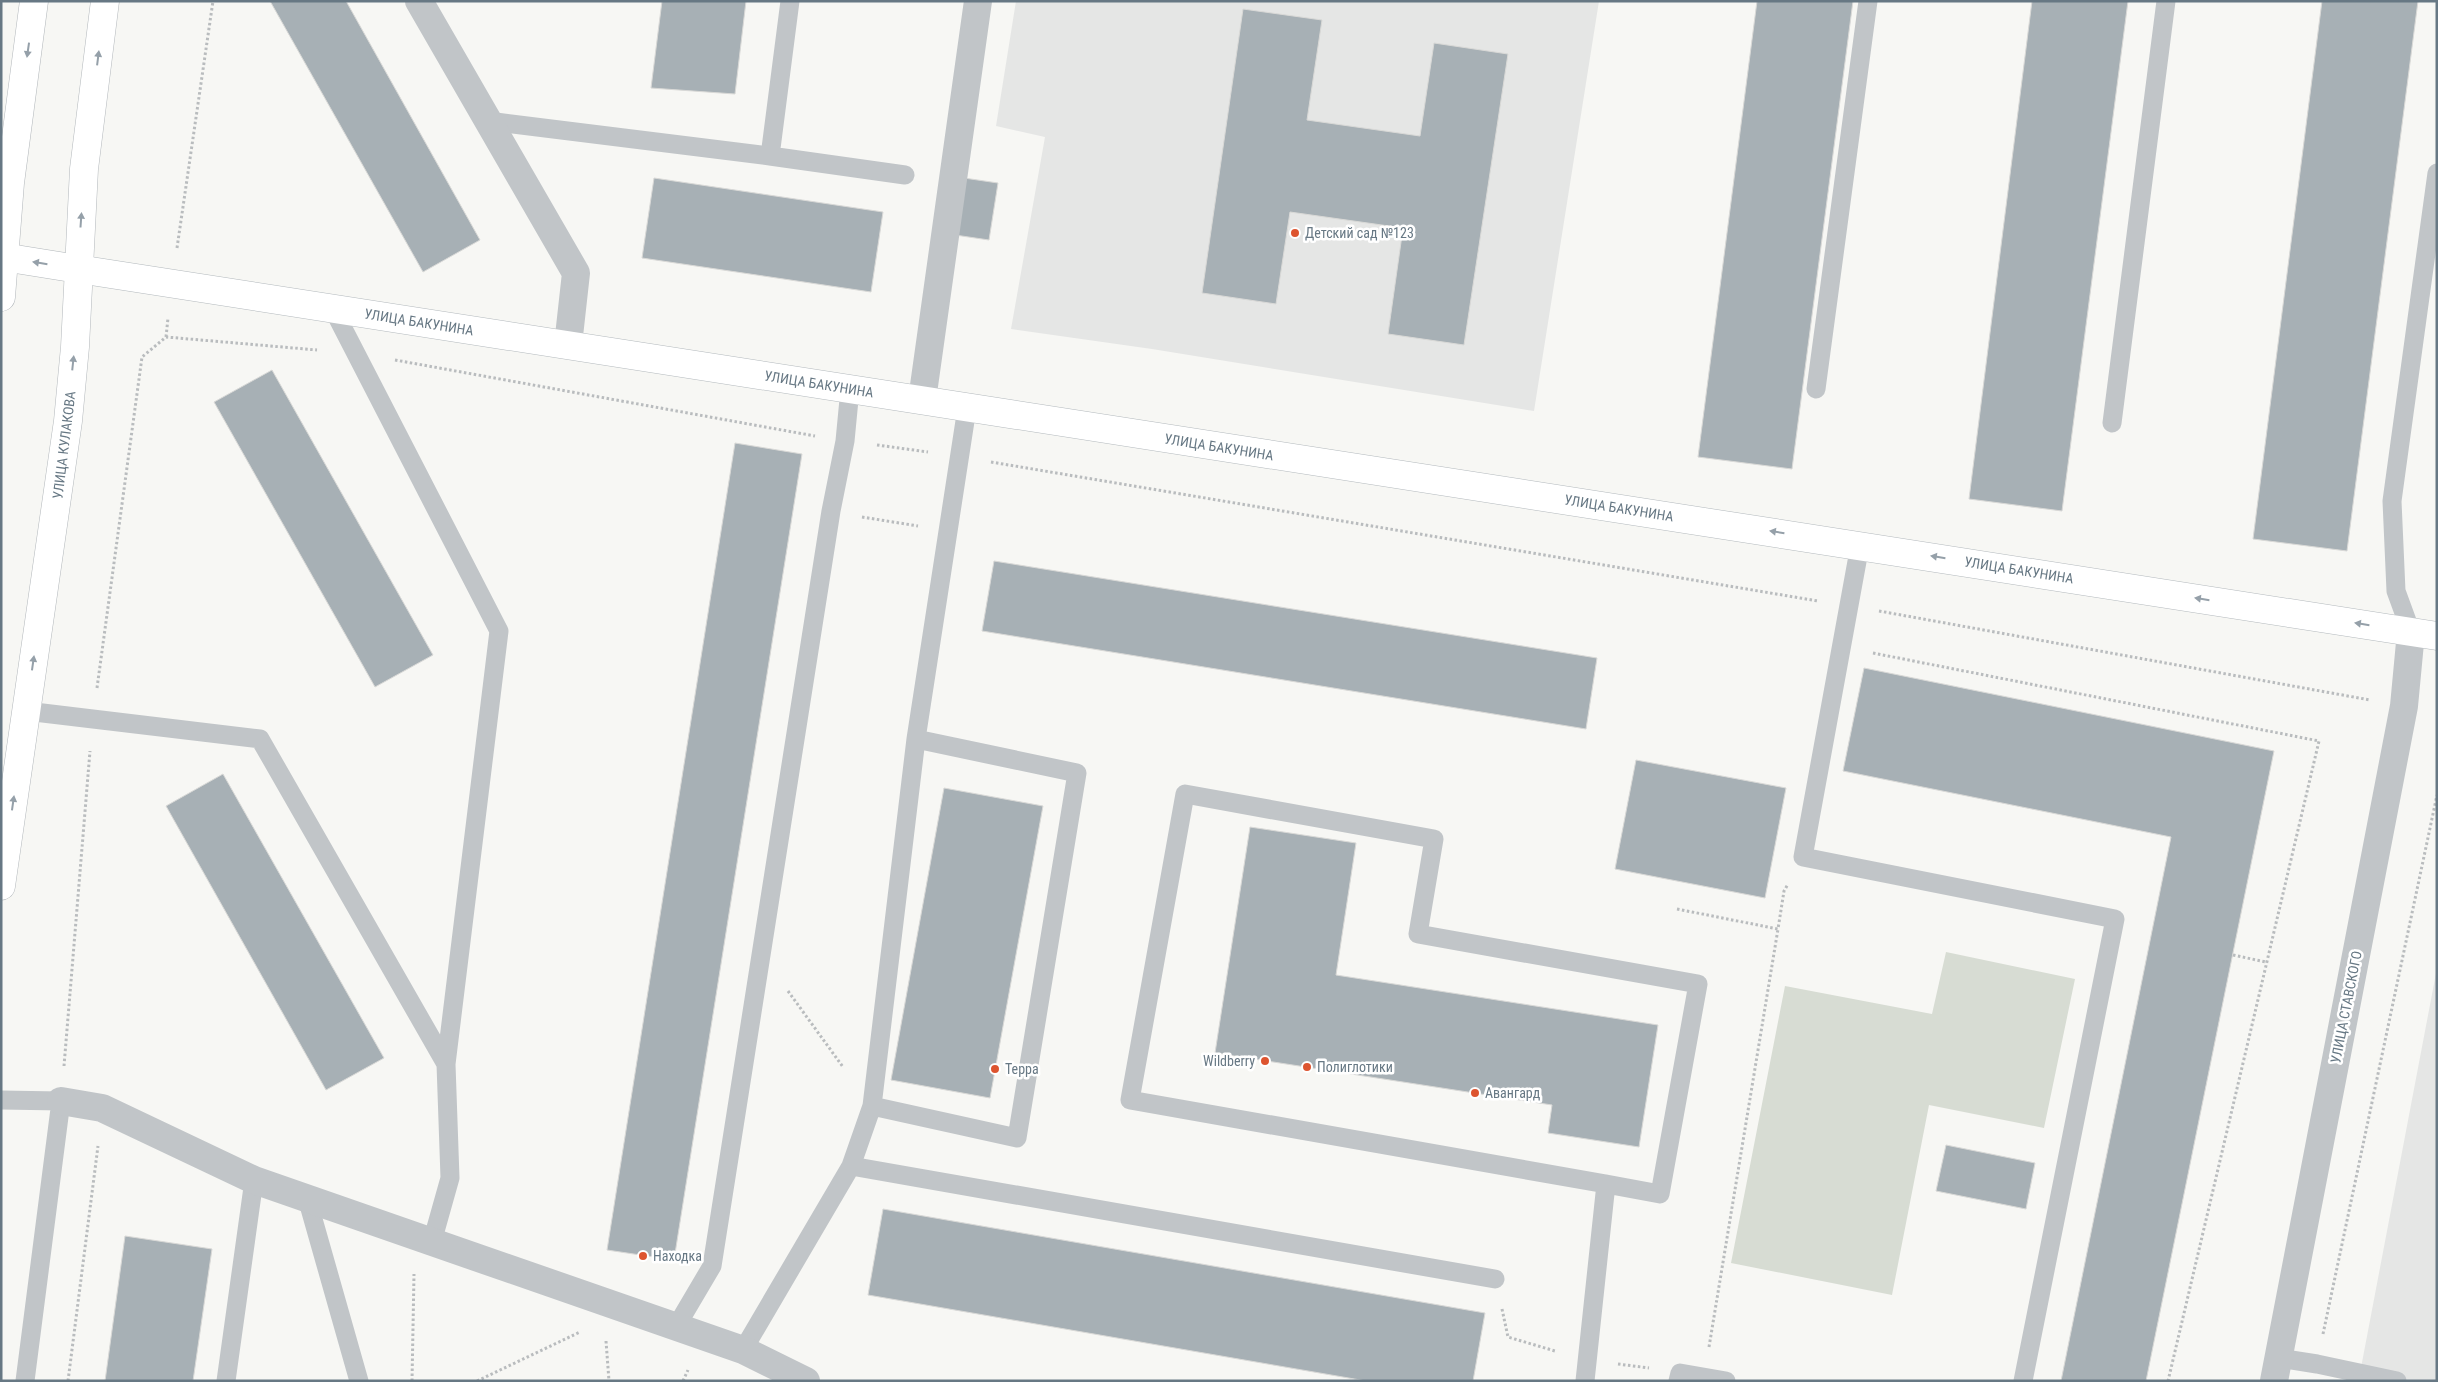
<svg xmlns="http://www.w3.org/2000/svg" width="2438" height="1382" viewBox="0 0 2438 1382" font-family="'Roboto Condensed',sans-serif">
  <rect width="100%" height="100%" fill="#f7f7f4"/>
  <path fill="#e5e6e5" d="M1016 1H1599L1534 411 1152 349 1011 329 1045 137 996 126Z
    M2437 968V1381H2359L2360 1373Z"/>
  <path fill="#d7dcd3" d="M1946 952 2075 979 2044 1128 1929 1105 1892 1295 1731 1263 1785 986 1932 1014Z"/>
  <path fill="#a7b0b5" stroke="#d9d9d7" d="M270 1H346L480 240 423 272Z
    M662 1H746L735 94 651 88Z
    M1757 1H1853L1792 469 1698 457Z
    M2032 1H2128L2062 511 1969 499Z
    M2322 1H2418L2347 551 2253 539Z
    M1243 9 1322 20 1307 120 1420 136 1434 43 1508 54 1464 345 1388 334 1403 228 1290 212 1276 304 1202 293Z
    M654 178 883 212 871 292 642 258Z
    M964 178 998 183 989 240 955 235Z
    M272 370 433 655 375 687 214 402Z
    M735 443 802 454 674 1260 607 1250Z
    M994 561 1597 658 1586 729 982 631Z
    M1864 668 2274 751 2146 1381H2061L2171 837 1843 771Z
    M1636 760 1786 788 1765 898 1615 869Z
    M223 774 384 1058 326 1090 166 806Z
    M944 788 1043 806 990 1098 891 1080Z
    M1250 827 1356 843 1336 975 1658 1025 1639 1147 1548 1133 1552 1105 1215 1053Z
    M1946 1145 2035 1163 2026 1209 1936 1191Z
    M883 1209 1485 1313 1473 1381H1366L868 1295Z
    M125 1236 212 1249 193 1381H105Z"/>
  <g fill="none" stroke-linecap="round" stroke-linejoin="round">
    <g stroke="#b3b9bd" stroke-width="29">
      <path id="secondary" d="M78 269 2437 636"/>
    </g>
    <g stroke="#b2b7bb" stroke-width="29">
      <path id="primary" d="M3 257 78 269
        M1 297 10 183 34 1
        M1 886 68 421 75 347 84 169 105 1"/>
    </g>
    <path stroke="#b9bcbe" stroke-width="3" stroke-dasharray="2.5 2.5" stroke-linecap="butt" d="M177 248 213 1
      M166 337 168 318
      M395 360 815 436
      M877 445 928 452
      M991 462 1818 601
      M862 517 918 526
      M1879 611 2370 700
      M1873 653 2319 741 2168 1381
      M97 688 142 357 166 337 317 350
      M1677 909 1778 929 1784 891 1788 884
      M2233 955 2266 962
      M788 991 843 1067
      M64 1066 90 751
      M1502 1309 1508 1337 1555 1351
      M2323 1334 2437 795
      M606 1341 609 1381
      M1709 1347 1778 929
      M1618 1364 1649 1368
      M68 1381 98 1146
      M412 1381 414 1274
      M477 1381 580 1332
      M683 1381 688 1370"/>
    <path stroke="#c1c5c8" stroke-width="19" d="M488 121 770 156 790 1
      M770 156 905 175
      M333 309 499 631 446 1064 450 1178 432 1242
      M1816 389 1868 1
      M2112 423 2166 1
      M1860 545 1803 857 2115 919 2023 1381
      M2411 632 2396 591 2392 501 2437 173
      M26 711 260 739 446 1064
      M1 1100 61 1101 25 1381
      M872 1106 916 739
      M851 1166 872 1106 1017 1138 1077 773 916 739 967 408
      M307 1198 359 1381
      M676 1327 712 1266 831 511 845 441 850 389
      M743 1350 851 1166 1495 1279
      M2279 1358 2317 1364 2397 1381
      M226 1381 254 1180
      M1585 1381 1606 1184 1660 1194 1698 984 1418 934 1434 839 1185 794 1130 1100 1606 1184
      M1678 1381 1680 1373 1726 1381"/>
    <path stroke="#c1c5c8" stroke-width="28" d="M419 1 576 273 568 345
      M922 400 978 1
      M61 1101 102 1108 254 1180 743 1350 806 1381
      M2274 1381 2404 706 2411 632"/>
    <use href="#secondary" stroke="#fff" stroke-width="28"/>
    <use href="#primary" stroke="#fff" stroke-width="28"/>
  </g>
  <defs><path id="oneway-solid" d="M-6-.8H1V-3.2L6.5 0L1 3.2V.8H-6Z" transform="scale(1.25)"/></defs>
  <g fill="#95a0a9">
    <use href="#oneway-solid" transform="translate(28 50) rotate(98)"/>
    <use href="#oneway-solid" transform="translate(98 58) rotate(-83)"/>
    <use href="#oneway-solid" transform="translate(81 220) rotate(-86)"/>
    <use href="#oneway-solid" transform="translate(40 263) rotate(-171)"/>
    <use href="#oneway-solid" transform="translate(73 363) rotate(-84)"/>
    <use href="#oneway-solid" transform="translate(1777 532) rotate(-171)"/>
    <use href="#oneway-solid" transform="translate(1938 557) rotate(-171)"/>
    <use href="#oneway-solid" transform="translate(2202 599) rotate(-171)"/>
    <use href="#oneway-solid" transform="translate(2362 624) rotate(-171)"/>
    <use href="#oneway-solid" transform="translate(33 663) rotate(-82)"/>
    <use href="#oneway-solid" transform="translate(13 803) rotate(-82)"/>
  </g>
  <g fill="#dd542f" stroke="#fff" stroke-width="2">
    <circle cx="1295" cy="233" r="5"/>
    <circle cx="1265" cy="1061" r="5"/>
    <circle cx="1307" cy="1067" r="5"/>
    <circle cx="995" cy="1069" r="5"/>
    <circle cx="1475" cy="1093" r="5"/>
    <circle cx="643" cy="1256" r="5"/>
  </g>
  <g text-anchor="middle" dominant-baseline="central" stroke-width="5" stroke-linejoin="round" paint-order="stroke">
    <g font-size="14" fill="#677884" stroke="#fff" text-anchor="start">
      <text x="1305" y="233">Детский сад №123</text>
      <text x="1255" y="1061" text-anchor="end">Wildberry</text>
      <text x="1317" y="1067">Полиглотики</text>
      <text x="1005" y="1069">Терра</text>
      <text x="1485" y="1093">Авангард</text>
      <text x="653" y="1256">Находка</text>
    </g>
    <g font-size="14" fill="#677884" stroke="#fff">
      <text transform="translate(419 322) rotate(9)">УЛИЦА БАКУНИНА</text>
      <text transform="translate(819 384) rotate(9)">УЛИЦА БАКУНИНА</text>
      <text transform="translate(64 445) rotate(-83)">УЛИЦА КУЛАКОВА</text>
      <text transform="translate(1219 447) rotate(9)">УЛИЦА БАКУНИНА</text>
      <text transform="translate(1619 508) rotate(9)">УЛИЦА БАКУНИНА</text>
      <text transform="translate(2019 570) rotate(9)">УЛИЦА БАКУНИНА</text>
      <text transform="translate(2346 1007) rotate(-79)">УЛИЦА СТАВСКОГО</text>
    </g>
  </g>
  <rect width="2438" height="1382" fill="none" stroke="#677884" stroke-width="5"/>
</svg>
